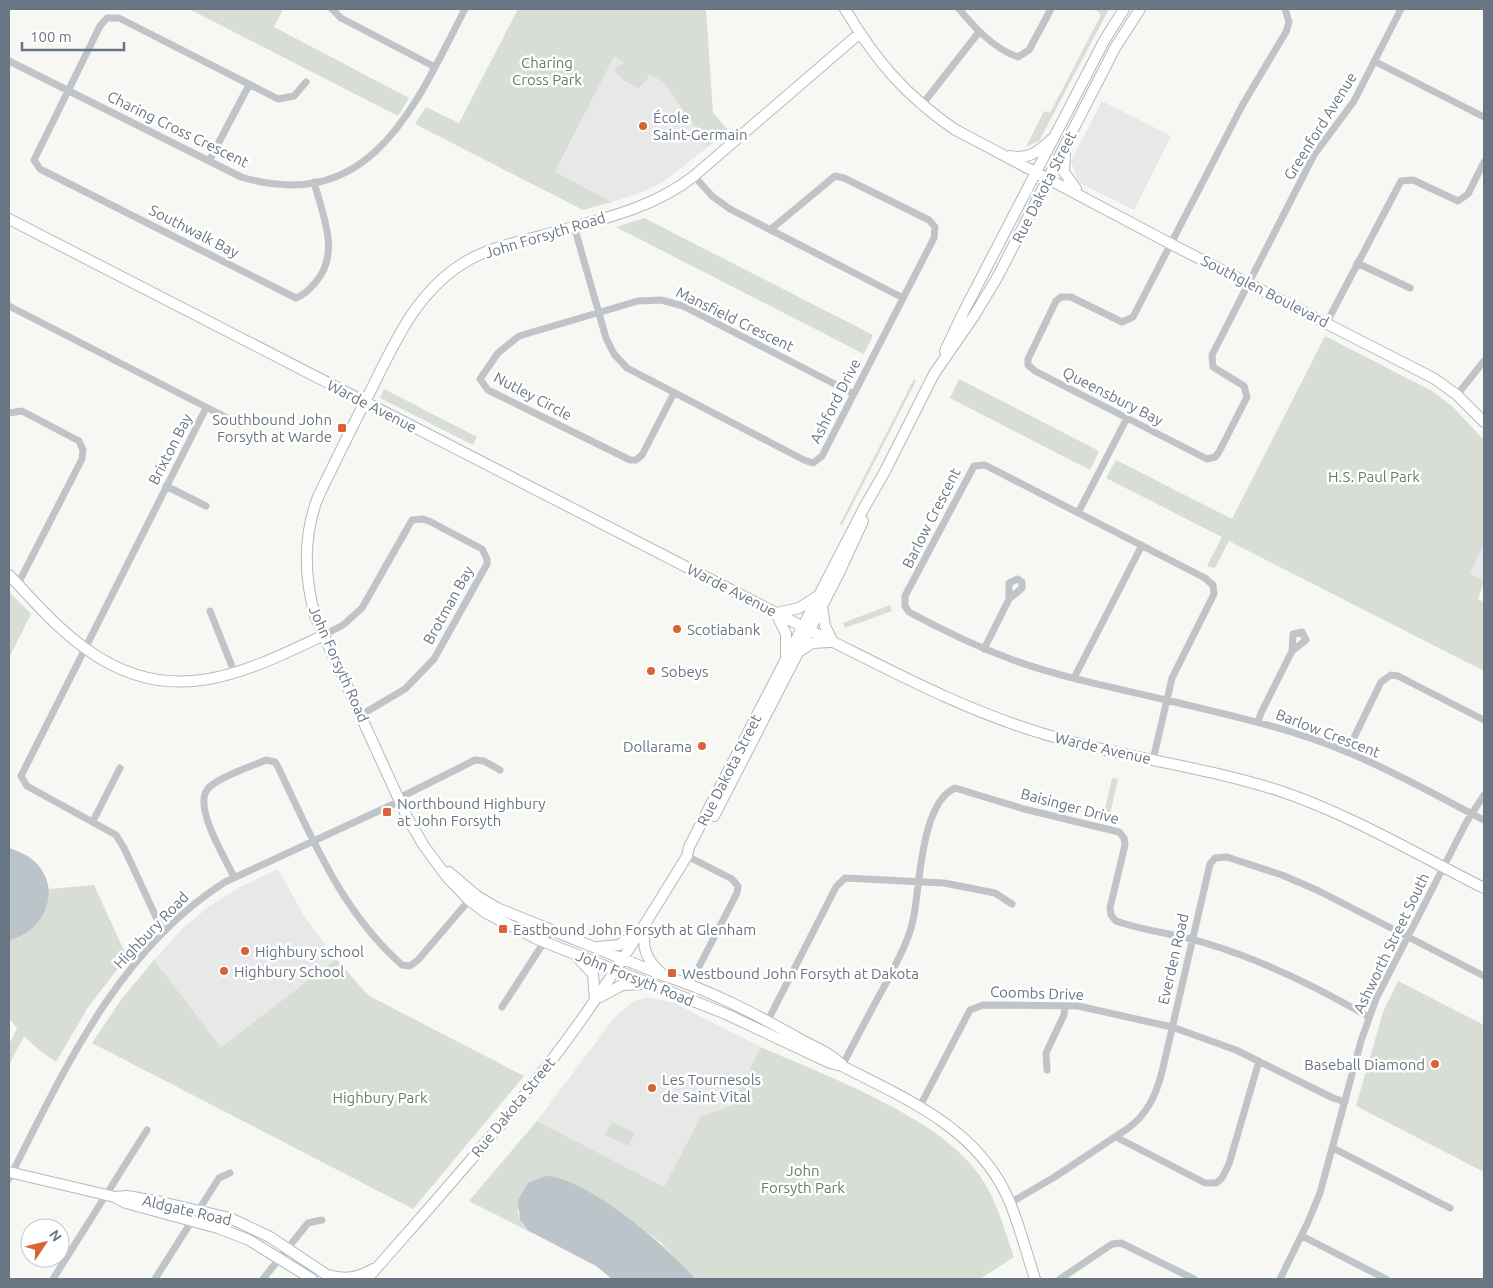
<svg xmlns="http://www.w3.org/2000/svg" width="1493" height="1288" viewBox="0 0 1493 1288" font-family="Ubuntu,sans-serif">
  <rect width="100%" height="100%" fill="#f7f7f4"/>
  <path fill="#e7e8e7" d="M614 57 663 82 709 146 663 182 640 193 612 202 555 173Z
    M1102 101 1171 136 1134 210 1078 182 1071 161Z
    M1484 544V581L1470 574Z
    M278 869 304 916 336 959 221 1047 154 960 185 926 210 906 242 886Z
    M648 997 674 1003 761 1047 731 1106 701 1116 664 1187 537 1121 615 1017 634 1001Z"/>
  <path fill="#d8ddd5" d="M189 9H283L274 27 409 98 398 116Z
    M518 9H706L713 113 728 130 709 146 663 82 648 74 647 80 638 88 623 80 614 70 624 62 614 57 555 172 612 202 583 210 415 124 426 107 459 123Z
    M1092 9H1109L1039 141 1026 147 1044 111 1050 113 1100 17 1099 12Z
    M644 218 873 335 864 354 616 227Z
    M1325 336 1432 391 1452 406 1484 440V544L1470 574 1484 581 1478 599 1484 602V671L1229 541 1215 568 1207 566 1222 537 1106 478 1116 460 1232 519Z
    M914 379 916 381 842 525 840 524Z
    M959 379 1099 451 1090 470 950 398Z
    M384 389 477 437 473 445 380 398Z
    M9 592 31 614 9 658Z
    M890 605 892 611 845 628 843 623Z
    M1112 778 1118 779 1109 819 1103 818Z
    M9 848C30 856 44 866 49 889L94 885 127 957 88 1007 56 1062 39 1050 24 1036 9 1065V1045L17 1028 9 1018Z
    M336 959 368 995 377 1000 524 1076 413 1209 92 1043 121 1000 154 960 221 1047Z
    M1398 981 1484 1025V1172L1356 1106 1383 1012Z
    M761 1047C826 1076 940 1117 980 1176 997 1200 1004 1229 1014 1257L980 1279H695L660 1242 617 1210H517L522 1224 534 1234 469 1201 537 1121 664 1187 701 1116 731 1106Z
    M612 1122 635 1133 628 1146 605 1135Z"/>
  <path fill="#bac4c9" d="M9 848C17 851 26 854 33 860 64 887 45 932 9 940Z
    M546 1176C587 1178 669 1247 695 1279H612L596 1266 529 1231 520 1220 518 1200 528 1183Z"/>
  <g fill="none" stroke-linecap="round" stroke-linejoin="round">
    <g stroke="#b5b9bd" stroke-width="12">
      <path id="secondary" d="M845 9C876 61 904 94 954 129L1171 244 1435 379 1457 395 1484 422
        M860 33 694 176C650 211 592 221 540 236 513 243 485 249 462 264 415 294 394 344 370 392 352 427 335 462 318 497 303 536 304 576 315 616L407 817 424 846 447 877 470 901 486 913 537 939 726 1014 830 1063 842 1066C906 1099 975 1127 1007 1196 1019 1222 1026 1252 1035 1279
        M1065 153 1064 172 1076 189
        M1010 156C1029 160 1039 151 1052 139
        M9 219 815 633C892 671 961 709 1044 734 1122 758 1205 766 1283 792 1353 816 1418 855 1484 888
        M945 351 963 313 1104 41 1124 9
        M9 575C35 602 60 632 92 653 174 709 246 672 324 635
        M822 607 825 626 833 642
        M776 613 786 634V656
        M777 613 799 608 818 596
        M800 651 812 643 830 642
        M714 816 839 573 863 521
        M449 872 477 896 497 908 665 976C712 991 757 1015 800 1039 814 1047 831 1053 842 1065
        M645 927C642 947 645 958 660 972
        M598 947 619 945 637 933
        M578 958 593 974 595 1000
        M600 997 622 985 642 984
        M9 1172 115 1197 127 1196 161 1202 230 1218 270 1237 333 1279
        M116 1198 126 1203 218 1228 249 1240 312 1279
        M328 1275C345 1280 358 1278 373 1269
        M367 1279C444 1191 524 1103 591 1006 625 957 656 907 687 856L689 847 865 506 884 473 934 374 974 316 998 276 1115 48 1140 9"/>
    </g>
    <path stroke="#c0c3c7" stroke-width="7" d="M332 9 341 18 435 67
      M959 9C974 27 994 49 1018 57L1029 50 1051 9
      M1285 9 1289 22 1286 32 1243 104 1133 317 1122 322 1071 297H1061L1056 301 1028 359V365L1035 371 1207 459 1215 457 1219 452 1247 397 1244 386 1213 367 1212 355 1314 155 1354 101 1401 9
      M9 61 241 177C373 216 416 103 465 9
      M1374 61 1484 117
      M306 82 294 96 278 99 119 18H107L100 26 34 160 40 169 296 298C304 295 309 290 315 283 341 254 323 216 314 182
      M921 106 979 32
      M209 161 249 85
      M694 176 712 196 730 209 903 298
      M574 226 606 338 614 354 627 368 804 460 813 463 822 456 934 238 935 227 929 220 844 178 835 176 770 230
      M1357 263 1410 288
      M9 306 239 424
      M1327 322 1401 181 1413 180 1458 201 1468 194 1484 162
      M674 393 642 455 636 460H630L488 390 480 379 498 353 519 336 638 301 661 300 683 306 854 394
      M1457 395 1484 361
      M9 413 22 411 79 441 83 450 82 459 18 584
      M166 486 206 506
      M1078 513 1127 418
      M210 611 235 674
      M324 635 343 625 362 608 412 520 423 519 431 522 482 549 487 559V564L434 659 405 689 361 715
      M984 649 1009 599 1022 588V582L1018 579 1009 583V599
      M1074 678 1142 545
      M1258 722 1261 713 1292 651 1306 640 1302 632 1293 634 1292 651
      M1347 752 1381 682 1391 675 1398 676 1484 720
      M1153 760 1172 678 1214 594 1213 585 1205 578 985 465 974 466 905 596V606L909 612C942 630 978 647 1013 660 1063 678 1115 688 1166 700L1175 702C1234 716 1292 729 1347 752 1394 771 1439 797 1484 820
      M399 798 475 760 484 761 500 770
      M93 821 120 768
      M687 856 732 879 738 886 737 893 690 984
      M234 877C225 858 194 808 207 790 215 778 253 766 266 760L275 762 278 767C312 838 341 911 402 965L410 966 418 960 471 898
      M163 932 124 848 116 835 27 786 21 776 206 408
      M502 1007 548 936
      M762 1032 836 887 845 878 944 883 995 893 1012 904
      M842 1066C856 1039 870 1012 885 985 896 963 910 940 914 915 920 884 921 803 955 788L1024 809 1119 832 1124 838 1125 845 1110 908 1111 915 1116 921C1145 931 1176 934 1205 943 1263 960 1317 987 1369 1017
      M1047 1070 1046 1053 1064 1015 1065 1006
      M920 1106 970 1010 983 1005 1078 1006 1172 1027 1236 1050 1333 1098 1345 1102
      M1116 1137 1205 1183H1216L1222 1178 1229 1164 1259 1061
      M1333 1148 1450 1208
      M9 1179C64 1070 118 950 225 882L400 801
      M1010 1203 1053 1178 1127 1129C1147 1115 1156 1095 1162 1072L1210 864 1215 858 1227 857 1282 875 1319 891 1484 976
      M1302 1236 1386 1279
      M53 1279 147 1130
      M155 1279 219 1178 230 1173
      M263 1279 308 1223 322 1220
      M1060 1279 1112 1244 1121 1243 1194 1279
      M1280 1279 1308 1222 1320 1193 1361 1041 1376 999 1467 821 1484 795"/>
    <use href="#secondary" stroke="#fff" stroke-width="10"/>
  </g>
  <g fill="#d86333" stroke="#fff" stroke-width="2">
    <circle cx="643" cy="126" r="5"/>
    <rect x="337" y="423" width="10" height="10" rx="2.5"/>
    <circle cx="677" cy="629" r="5"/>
    <circle cx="651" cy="671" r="5"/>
    <circle cx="702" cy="746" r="5"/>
    <rect x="382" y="807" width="10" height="10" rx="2.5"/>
    <rect x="498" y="924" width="10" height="10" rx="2.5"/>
    <circle cx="245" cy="951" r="5"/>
    <circle cx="224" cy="971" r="5"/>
    <rect x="667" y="968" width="10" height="10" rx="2.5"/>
    <circle cx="1435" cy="1064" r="5"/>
    <circle cx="652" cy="1088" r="5"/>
  </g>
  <g text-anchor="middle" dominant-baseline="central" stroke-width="5" stroke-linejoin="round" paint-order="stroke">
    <g font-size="15" fill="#697b66" stroke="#fff">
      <text x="547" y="62">Charing<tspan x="547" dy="17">Cross Park</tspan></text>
      <text x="1374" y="476">H.S. Paul Park</text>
      <text x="380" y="1097">Highbury Park</text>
      <text x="803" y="1170">John<tspan x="803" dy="17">Forsyth Park</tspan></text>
    </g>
    <g font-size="15" fill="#687583" stroke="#fff" text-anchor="start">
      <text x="653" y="117">École<tspan x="653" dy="17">Saint-Germain</tspan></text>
      <text x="332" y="419" text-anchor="end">Southbound John<tspan x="332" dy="17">Forsyth at Warde</tspan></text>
      <text x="687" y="629">Scotiabank</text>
      <text x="661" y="671">Sobeys</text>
      <text x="692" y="746" text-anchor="end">Dollarama</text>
      <text x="397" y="803">Northbound Highbury<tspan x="397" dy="17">at John Forsyth</tspan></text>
      <text x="513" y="929">Eastbound John Forsyth at Glenham</text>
      <text x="255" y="951">Highbury school</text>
      <text x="234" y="971">Highbury School</text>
      <text x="682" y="973">Westbound John Forsyth at Dakota</text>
      <text x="1425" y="1064" text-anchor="end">Baseball Diamond</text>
      <text x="662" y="1079">Les Tournesols<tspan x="662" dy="17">de Saint Vital</tspan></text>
    </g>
    <g font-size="15" fill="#687583" stroke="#fff">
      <text transform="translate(1320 126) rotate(-58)">Greenford Avenue</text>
      <text transform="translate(178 129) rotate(26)">Charing Cross Crescent</text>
      <text transform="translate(1044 187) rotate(-63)">Rue Dakota Street</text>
      <text transform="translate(194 231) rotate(27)">Southwalk Bay</text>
      <text transform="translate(545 235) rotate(-17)">John Forsyth Road</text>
      <text transform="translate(1265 291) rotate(27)">Southglen Boulevard</text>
      <text transform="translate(735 319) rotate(26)">Mansfield Crescent</text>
      <text transform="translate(533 396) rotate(28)">Nutley Circle</text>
      <text transform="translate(1113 396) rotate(27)">Queensbury Bay</text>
      <text transform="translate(835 401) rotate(-63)">Ashford Drive</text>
      <text transform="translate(372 406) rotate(27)">Warde Avenue</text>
      <text transform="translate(170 449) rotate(-63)">Brixton Bay</text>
      <text transform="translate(931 518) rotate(-63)">Barlow Crescent</text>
      <text transform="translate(732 590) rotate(27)">Warde Avenue</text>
      <text transform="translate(448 605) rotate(-61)">Brotman Bay</text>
      <text transform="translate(339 664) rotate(66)">John Forsyth Road</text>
      <text transform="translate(1328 733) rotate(21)">Barlow Crescent</text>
      <text transform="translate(1103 748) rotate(13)">Warde Avenue</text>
      <text transform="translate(729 770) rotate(-63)">Rue Dakota Street</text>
      <text transform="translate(1070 806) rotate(15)">Baisinger Drive</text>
      <text transform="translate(151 930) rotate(-46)">Highbury Road</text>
      <text transform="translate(1391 943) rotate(-64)">Ashworth Street South</text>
      <text transform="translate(1173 959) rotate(-77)">Everden Road</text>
      <text transform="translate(635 978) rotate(22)">John Forsyth Road</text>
      <text transform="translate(1037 993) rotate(2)">Coombs Drive</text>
      <text transform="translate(513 1107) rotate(-51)">Rue Dakota Street</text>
      <text transform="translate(187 1210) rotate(13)">Aldgate Road</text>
    </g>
  </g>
  <rect width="1493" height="1288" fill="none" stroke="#687583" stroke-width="20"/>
  <g transform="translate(45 1243) rotate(55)"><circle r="24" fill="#ffffff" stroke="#c3c8cd"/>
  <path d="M0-4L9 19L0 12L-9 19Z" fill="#d86333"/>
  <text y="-8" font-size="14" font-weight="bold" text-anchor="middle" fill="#687583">N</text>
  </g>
  <path d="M22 42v8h102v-8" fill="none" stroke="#687583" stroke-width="2.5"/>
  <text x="30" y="42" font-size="15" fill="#687583" stroke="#ffffff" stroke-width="4" paint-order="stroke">100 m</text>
</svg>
